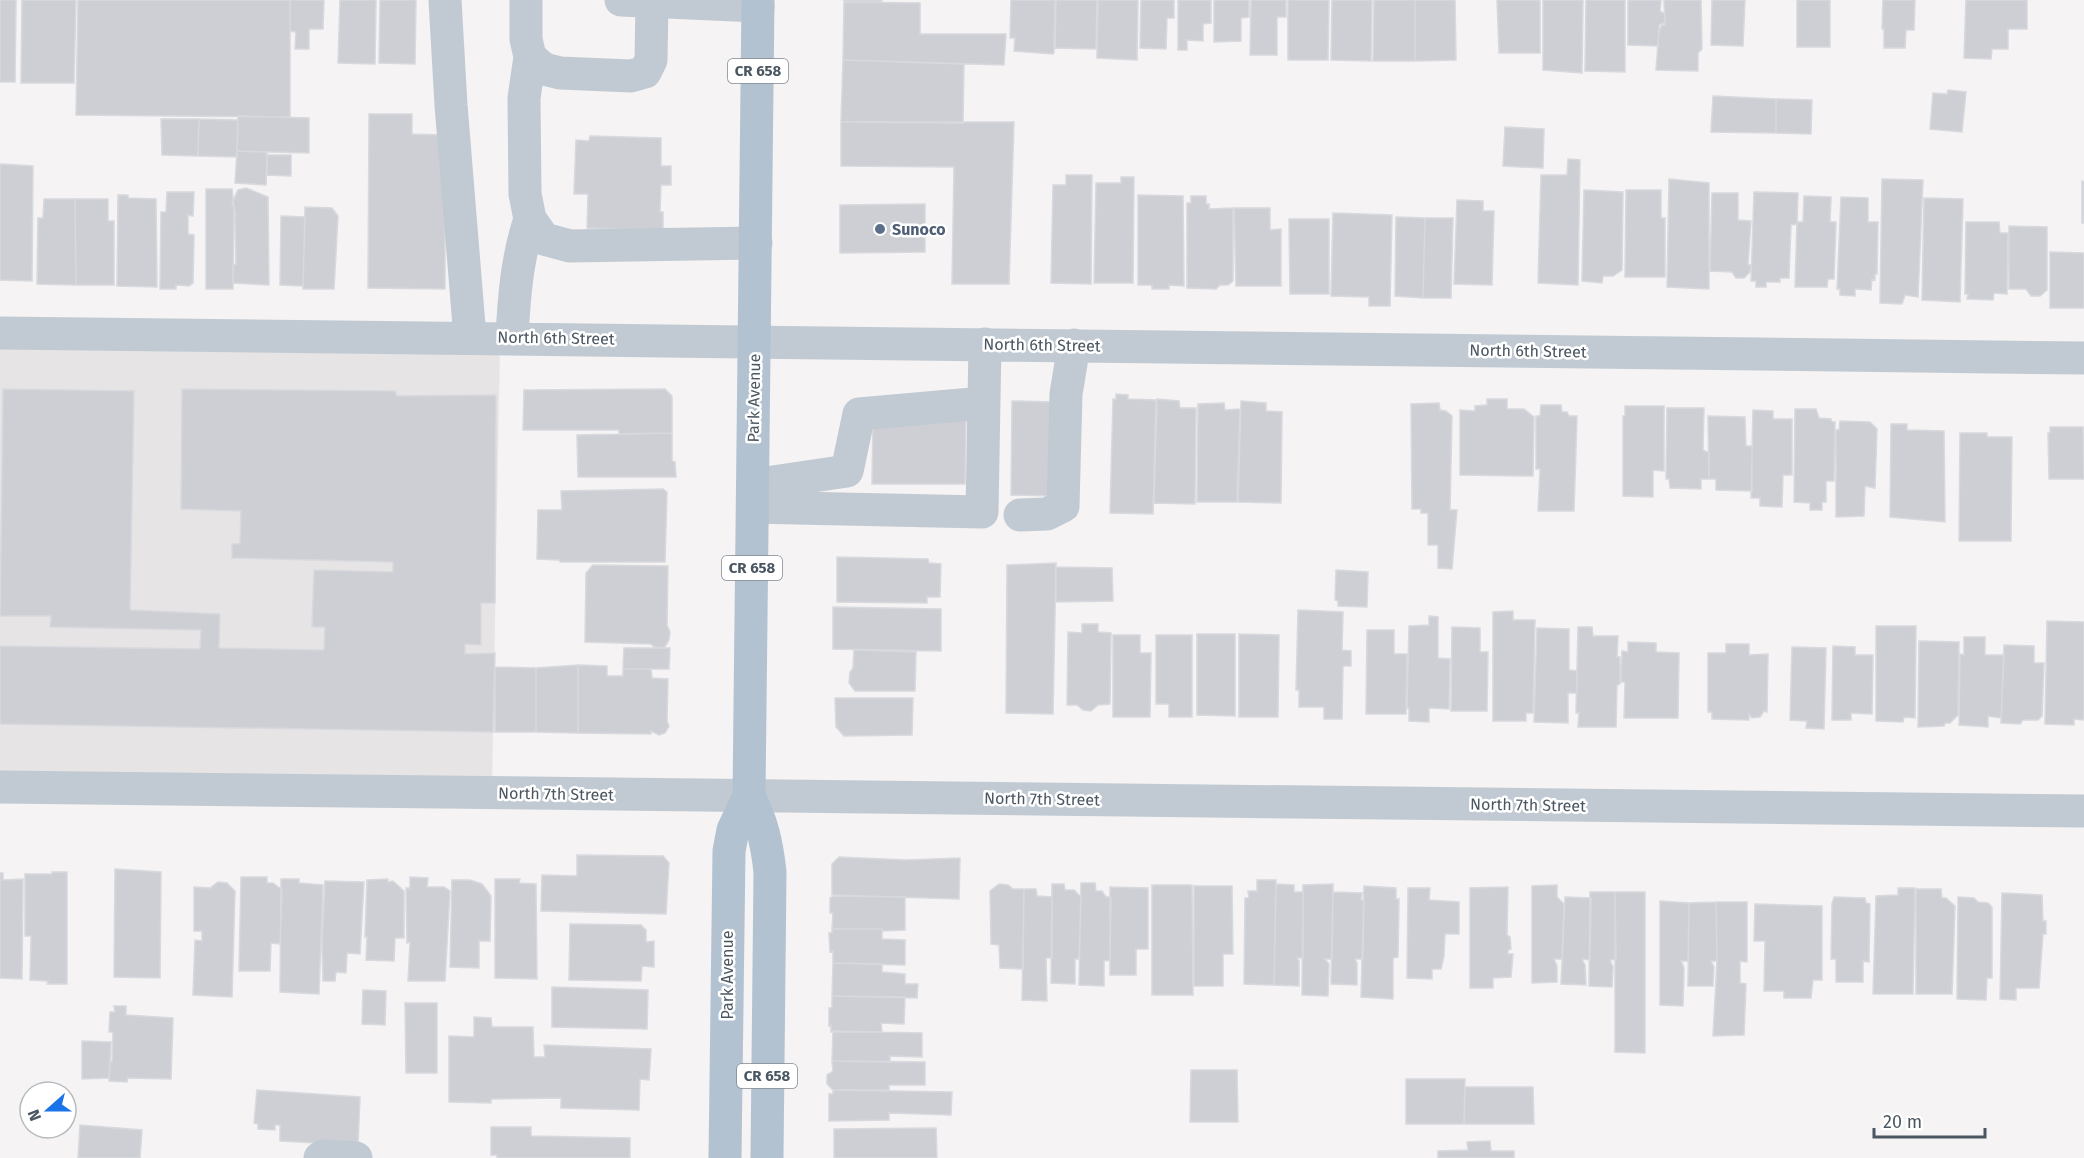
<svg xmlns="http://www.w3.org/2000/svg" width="2084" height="1158" viewBox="0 0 2084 1158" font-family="'Fira Sans',sans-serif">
  <rect width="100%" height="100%" fill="#f5f3f3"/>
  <path fill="#e6e4e5" d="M0 339 500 344 492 786 0 781Z"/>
  <path fill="#cdcfd5" stroke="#d7d9de" stroke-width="1.5" d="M0 0H16L15 82H0Z
    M22 0H76L74 83H21Z
    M78 0H290V117L76 115Z
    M290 0H324L323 29H309V49H295L296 32 290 31Z
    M340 0H376L375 64 338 63Z
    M380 0H416L415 64 379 63Z
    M844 0H882L881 2H844Z
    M1011 0H1055L1054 52 1053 54 1014 51 1015 38H1010Z
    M1056 0H1097L1096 49 1055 48Z
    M1098 0H1138L1137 60 1097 58Z
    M1141 0H1174V18H1167L1166 49 1140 48Z
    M1178 0H1211V23L1203 24V41L1187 40V50H1178Z
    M1214 0H1249V17L1241 18V41L1214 42Z
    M1251 0H1286V17H1277V55H1250Z
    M1288 0H1329L1328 60H1288Z
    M1332 0H1372L1371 61 1331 60Z
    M1374 0H1415V61H1373Z
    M1415 0H1455L1456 60 1415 61Z
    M1497 0H1540V53H1499Z
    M1543 0H1583L1582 73 1543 70Z
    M1586 0H1625V72L1585 71Z
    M1628 0H1661L1660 11 1665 14V22L1659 25 1658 46 1628 45Z
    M1664 0H1701L1702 49 1698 53V71L1656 70 1659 30 1662 25H1665Z
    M1712 0H1745L1743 46 1711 45Z
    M1797 0H1830V47H1797Z
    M1883 0H1915L1914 30H1906L1905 48H1884V29H1882Z
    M1966 0H2027V29H2008V49H1992L1991 59 1964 58Z
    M844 2 920 3V34H1006L1004 65 843 60Z
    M843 60 964 64 963 123 841 122Z
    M1948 90 1966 92 1962 132 1930 129 1933 93 1947 94Z
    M1713 96 1776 99V133L1711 132Z
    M1776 99 1812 100 1811 134 1776 133Z
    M369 114H412V134L440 135 445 161V289L368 288Z
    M238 116 309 118V153L237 151Z
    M161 119H199L198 156 162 155Z
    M199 119 238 120 237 157 198 156Z
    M841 122H1014L1009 284H952L954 167 841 166Z
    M1505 127 1544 129 1543 168 1503 166Z
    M590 136 661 138V166H671V185H661L660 212H663V233L642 230 587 228 588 194H574L576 140 589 141Z
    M237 151 267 152 266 185 235 183Z
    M267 155H291V176L267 175Z
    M1568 159 1580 160 1578 285 1538 283 1541 175H1567Z
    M0 164 33 166 32 281 0 280Z
    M1066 175H1092L1091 284 1051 283 1053 185H1066Z
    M1121 177H1134L1133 283H1094L1096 183H1121Z
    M1669 179 1709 183V289L1667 287Z
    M1882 179 1923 180 1918 297 1905 295 1902 304 1880 303Z
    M2082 181 2084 182V223H2082Z
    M246 188 268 197 269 285 233 283V265L236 264 235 211 232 203 238 190Z
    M206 189H232L234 207 233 289H206Z
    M1584 190 1623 192 1622 270 1613 276H1603L1602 283 1582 281Z
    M1626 190H1661V218H1665V277H1625Z
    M167 192H194L193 216 188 215V234L194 235 193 283 189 286 176 285V289H160L161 212H166Z
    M1754 192 1798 193 1797 224 1791 225 1789 278H1780V282H1766V287H1756V281H1751Z
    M1712 193H1738V220L1751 221 1748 265H1751L1750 272 1744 278H1736L1732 272 1710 271Z
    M118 195H128V198L156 199 157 287 117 286Z
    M1138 195 1183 196 1184 286 1169 285V289H1152V285H1138Z
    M1191 196H1206V204H1209V209L1233 208V281L1228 285H1220L1216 289 1187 288V203H1191Z
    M1804 196 1831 197 1830 222H1836L1834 279H1828L1827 287H1795L1797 222H1803Z
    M1841 197 1868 198V222H1878L1877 274H1875V280L1872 279 1871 290 1855 289V296L1840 295V289H1837Z
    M1924 198 1963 199 1960 302 1922 300Z
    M44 199H75L76 285 37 284 38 218H43Z
    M75 199H108V221H114V285H76Z
    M1457 200 1483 201V211H1494L1492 285 1454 284Z
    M925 204V252L840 253V205Z
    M305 207 332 208 338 216 334 289H303Z
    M1234 208H1270V230L1281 229V286H1236Z
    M1333 213 1392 215 1390 306H1369V297L1331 296Z
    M281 216 305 217 303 286 280 285Z
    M1396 217 1425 218 1423 298 1395 296Z
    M1425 218H1453L1451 298H1423Z
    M1289 219H1329V294H1290Z
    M1966 222H1999L2000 233H2008L2007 294 1994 293 1993 300 1967 299 1968 294H1965Z
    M2009 226 2047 227V290L2040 296H2031L2026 289H2009Z
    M2050 252 2084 253V308H2050Z
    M3 389 134 391 130 610 220 614 219 648 324 650 325 627H312L314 570 393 572V562L232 558V544H240L241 511 181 509 182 389 395 391 397 396 496 395 495 603H481V645L465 644V654L495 653 493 732 0 724V646L200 649 201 630 50 627 51 616H0Z
    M665 389 672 396V433L619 434V430H523L524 390Z
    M1116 394 1128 395V399L1156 400 1153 514 1110 513 1113 399H1116Z
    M1157 399 1179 401 1180 408H1196L1195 504 1154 503Z
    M1487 399H1507V409H1524L1534 417 1533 476 1460 475V410L1475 411V406L1487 405Z
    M1012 401 1054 402 1052 496 1011 495Z
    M1241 401 1266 403V411L1282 412 1281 503 1238 502Z
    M1224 403 1225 410 1240 409 1237 502H1197L1198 404Z
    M1439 403 1440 410 1446 411 1452 416 1450 510H1457L1452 569 1438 568V545H1428V513H1421V509H1412L1411 404Z
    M1541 405H1561L1562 412H1567L1569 416H1577L1574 511H1538L1540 469H1536V416H1540Z
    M1625 406H1664V471L1653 470V497L1623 496V416H1625Z
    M1667 408H1704L1703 450 1709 453V479H1701V489L1670 488 1669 479H1666Z
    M1795 409H1816L1819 418 1831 419 1832 422H1835L1834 481H1826V502H1822V510H1810V503L1794 502Z
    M1753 410 1773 411V419H1792V475H1783L1782 507 1760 506V498H1751Z
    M1708 416 1745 417 1746 446H1752V491L1716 490V479H1709Z
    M873 417H966L965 484H872Z
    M1840 421 1870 422 1877 429 1875 488 1865 486 1864 516 1836 517V430H1839Z
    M1891 424H1907V430L1944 431 1945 522 1890 517Z
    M2050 427H2083L2084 479H2049L2048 433H2050Z
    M672 433V461L675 462 676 477H578L577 435Z
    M1960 433H1987V437H2012L2011 541H1959Z
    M663 489 667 492 665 562H560V560L537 559 538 510H562L561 491Z
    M837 557 928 559 929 563 941 564 940 597H927V603L837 602Z
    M1056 563 1053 714 1006 713 1007 565Z
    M593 565 668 566 667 625 670 632 669 640 664 648 654 647 651 644 585 642 586 573Z
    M1056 567 1112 568 1113 601 1056 602Z
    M1336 570 1368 572 1367 607 1338 606V601L1335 600Z
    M833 607 941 609V651L833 649Z
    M1298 610 1343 612 1342 650 1351 651V666H1343L1342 719H1324V707H1299V690H1296Z
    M1513 611V620H1535L1533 713H1526V721H1493V612Z
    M1429 616 1438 617V658L1450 659 1449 709 1429 708V722L1409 721V708H1407L1409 626 1429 625Z
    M2047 621 2084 622V720L2074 719V725L2045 724Z
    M1082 624H1098V632L1111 633 1110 704 1098 705 1091 711 1083 710 1077 705H1067L1068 632 1082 633Z
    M1876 626H1916L1915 718 1904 717 1903 722 1876 721Z
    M1452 627 1480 628V652H1488L1487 711H1451Z
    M1578 627H1592L1593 636H1618L1617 657H1620V684L1617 685 1616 727H1578L1579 713H1576Z
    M1537 628 1569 629V670L1577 671V693H1568V723L1534 722Z
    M1367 630H1394V654H1407L1406 714H1366Z
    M1197 634H1235V716L1197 715Z
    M1239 634 1279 635 1278 717H1239Z
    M1113 635H1140V653H1151L1150 717H1113Z
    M1156 635H1192V717H1169V704H1156Z
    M1964 637H1985V655H2004L2001 718 1988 716V727L1959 725 1960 654 1964 655Z
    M1919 641 1959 642 1958 715 1950 723H1945L1944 726 1918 727Z
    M1628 642 1656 643V652L1679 653 1678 718H1624L1625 682H1621L1622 651 1628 652Z
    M1726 644H1749V655L1768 654 1767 712 1764 711 1760 717 1752 718 1749 714V720L1712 719V712H1708V653H1726Z
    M2004 645 2034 646V663H2044L2042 716 2038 720H2023L2020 724 2001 723Z
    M1833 646 1855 647V655H1873L1872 714 1851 713V720H1832Z
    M1792 647 1826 648 1824 729 1806 728 1807 721 1790 720Z
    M624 648H670L669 669H623Z
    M854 650 916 652 915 691H855L849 683 850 672 853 668Z
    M578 665 607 666V676H623V669H651L652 678 668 679 667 721 669 726 665 733 659 735 651 731V734L578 733Z
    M578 665V733L536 732V668Z
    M495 667 536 668V732H495Z
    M835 698H913L912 735 844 736 836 727Z
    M577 855 663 856 669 863 666 914 541 911 542 875 577 876Z
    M839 857 906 860 960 858 959 899 832 895V864Z
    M115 869 161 872 160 978 114 977Z
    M52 872H67V984H47L48 981 30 980 31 936H25V874H52Z
    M0 873H3V880L23 879 22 979 0 978Z
    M241 877H267V883H273L282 890 280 944 271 943 270 971H239Z
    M410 877 428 878 427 887H444L450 891 445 981H408L410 942 407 943 406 888H410Z
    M281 879H299V883L323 885 319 994 280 992Z
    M388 879V882L393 881 404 891V938H395L394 961 366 960 367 937H365L367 880Z
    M495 879H520L519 883 536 884 537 979 495 978Z
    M452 880H470L482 884 491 896 490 941H479V968L450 967Z
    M1257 880H1276L1274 985 1244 984 1245 898H1249L1248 891H1257Z
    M325 881 364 882 360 954 347 953 346 973 336 972 335 981H323L322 941Z
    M218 882 227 883 235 891 232 997 193 995 195 940 202 941V931H194V887L210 888Z
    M1081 883H1095L1096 891H1102L1106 897H1111L1110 960 1104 961V986L1079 985Z
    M999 884 1008 885 1013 889H1024L1023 969 1000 968 999 945 991 944 990 891Z
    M1052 884H1064L1065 890H1074L1081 897 1079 959H1075V984L1051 983Z
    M1276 884 1294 885V892H1303V958H1297L1299 961V986L1274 985Z
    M1333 884 1332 959H1325L1329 964 1328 996 1302 995 1303 885Z
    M1152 885H1192L1193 995H1152Z
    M1557 885V897L1564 904 1562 959H1554L1557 966V982L1532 983V886Z
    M1194 886H1232L1233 954H1223V986H1194Z
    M1364 886 1396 888V899H1399L1398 957 1393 958V999L1361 997Z
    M1110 887 1148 888V949H1136V975H1110Z
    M1508 887 1507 935 1510 937 1511 949 1508 950V954H1513L1511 977 1493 978V988H1470V888Z
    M1408 888H1430L1429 900 1459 902V934H1445L1444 956 1441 969H1432V979L1407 978Z
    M1898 888H1915L1913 994H1873L1876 896 1898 895Z
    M1024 889H1036L1037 896 1052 897V958H1046L1047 1001 1022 1000Z
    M1916 889H1941L1942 898H1946L1955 906 1952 994H1916Z
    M1333 892 1362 893 1361 900H1364L1363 959H1355L1357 963V985L1331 984Z
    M1590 892H1615L1616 959 1610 960 1613 967 1612 987 1589 986Z
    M1615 892H1645V1053L1615 1052Z
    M2002 893 2042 895 2043 921H2046V934H2043L2039 988H2016V1000L2000 999Z
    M834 896 905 897V930L882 931V929H832L833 913H830V898Z
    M1565 897 1591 898 1590 960 1582 959 1585 965 1586 985 1561 984Z
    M1834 897 1865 898 1866 903 1870 904 1869 962 1863 961V982H1836V959H1831L1832 904Z
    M1958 897 1974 898 1978 902 1988 903 1992 907V978H1987L1986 1000 1957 999Z
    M1660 901 1689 903 1688 961H1681L1684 968 1683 1006 1660 1005Z
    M1716 902 1717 961H1711L1714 967 1713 986H1688L1689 903Z
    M1716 902H1747V962L1740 961V983L1746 984 1744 1035 1713 1036 1717 961Z
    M1755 904 1822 906V980H1813L1811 998H1784V991H1764L1765 941H1754Z
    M570 924 641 925 646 930V942L654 941V967L642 966 641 981 569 980Z
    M832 929H882V939L905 940V965L833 963V951L830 952 829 933H832Z
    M833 963 882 964V972L905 974V984H918L917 998 832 996Z
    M552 987 648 990 647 1029 552 1027Z
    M363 990 386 991 385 1025 362 1024Z
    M832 996 905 997 904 1024 881 1023 882 1032H831V1025L829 1026V1008H832Z
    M405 1003H437V1073H406Z
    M114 1006H126V1015L173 1018 171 1079 128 1078 127 1082 109 1081 110 1062H112L113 1032H109L110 1012H115Z
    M474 1017 491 1018 492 1027H533L534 1057H545L544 1045 651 1049 649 1080 640 1079 639 1110 561 1108V1098L491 1099V1103L449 1102V1036L474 1037Z
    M833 1031 922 1033V1057L890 1056V1062L832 1061Z
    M82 1041 111 1042 109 1078 82 1079Z
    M832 1061 925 1062V1085H889V1090H833L827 1084V1075L833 1071Z
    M1191 1070H1237L1238 1122H1190Z
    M1406 1079H1465L1464 1124H1406Z
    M1465 1087H1533L1534 1124H1464Z
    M257 1090 360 1097 358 1145 280 1141V1125H275V1130L258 1129V1124L254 1123Z
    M833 1090 952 1092 951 1115 889 1113V1120L829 1121V1094H833Z
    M80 1125 142 1130 140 1158H78Z
    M491 1127H531V1136L630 1138V1158H497V1155H491Z
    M936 1128 937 1158H834V1129Z
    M1490 1141 1491 1151H1514V1158H1438V1151L1468 1150 1467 1142Z"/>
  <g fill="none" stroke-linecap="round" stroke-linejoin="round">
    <path stroke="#c1cad2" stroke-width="33" d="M445 0 451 105 470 338
      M526 0V39L530 57 544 69 560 73 631 76 645 72 651 60 652 1
      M621 0 758 6
      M530 57 524 98 525 194 530 219 544 239 570 246 756 243
      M0 333 2084 358
      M512 338C514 297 517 258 530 219
      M753 485 847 471 859 414 984 403
      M753 507 982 512 985 344
      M1020 515 1047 514 1063 506 1066 394 1074 345
      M0 787 2084 811
      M320 1158 323 1156 356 1158"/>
    <path stroke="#b3c2d1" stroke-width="33" d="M758 0 749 796C762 821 767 844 770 872L767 1158
      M725 1158 729 851 733 830 749 796"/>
  </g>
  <circle fill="#5c6f8a" stroke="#fff" stroke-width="2" cx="880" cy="229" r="6"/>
  <g text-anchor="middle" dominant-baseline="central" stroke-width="5" stroke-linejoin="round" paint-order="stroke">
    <g fill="#fff" stroke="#808990" stroke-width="1.5">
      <rect x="728" y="59" width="60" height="24" rx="4.5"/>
      <rect x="722" y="556" width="60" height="24" rx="4.5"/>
      <rect x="737" y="1064" width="60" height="24" rx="4.5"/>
    </g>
    <g font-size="15" font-weight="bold" fill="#4a5661">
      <text x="758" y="71">CR 658</text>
      <text x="752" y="568">CR 658</text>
      <text x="767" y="1076">CR 658</text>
    </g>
    <g font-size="16" font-weight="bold" fill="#4e5e75" stroke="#fff" text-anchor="start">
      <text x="892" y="229">Sunoco</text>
    </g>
    <g font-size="16" fill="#4a5661" stroke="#fff">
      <text transform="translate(556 338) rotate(1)">North 6th Street</text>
      <text transform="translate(1042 345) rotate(1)">North 6th Street</text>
      <text transform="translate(1528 351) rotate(1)">North 6th Street</text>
      <text transform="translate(754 398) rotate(-89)">Park Avenue</text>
      <text transform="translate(556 794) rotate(1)">North 7th Street</text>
      <text transform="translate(1042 799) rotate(1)">North 7th Street</text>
      <text transform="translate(1528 805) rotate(1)">North 7th Street</text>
      <text transform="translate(727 975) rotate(-90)">Park Avenue</text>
    </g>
  </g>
  <g transform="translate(48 1110) rotate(249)"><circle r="28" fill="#ffffff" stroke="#b7bbc0" stroke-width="1.5"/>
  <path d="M0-4.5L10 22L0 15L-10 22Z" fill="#1a73e8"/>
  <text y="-9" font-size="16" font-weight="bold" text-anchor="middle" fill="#4a5661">N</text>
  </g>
  <path d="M1874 1128v9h111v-9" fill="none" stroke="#4a5661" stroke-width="3"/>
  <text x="1883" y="1128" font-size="18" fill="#4a5661" stroke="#ffffff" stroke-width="4.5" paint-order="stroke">20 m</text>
</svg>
